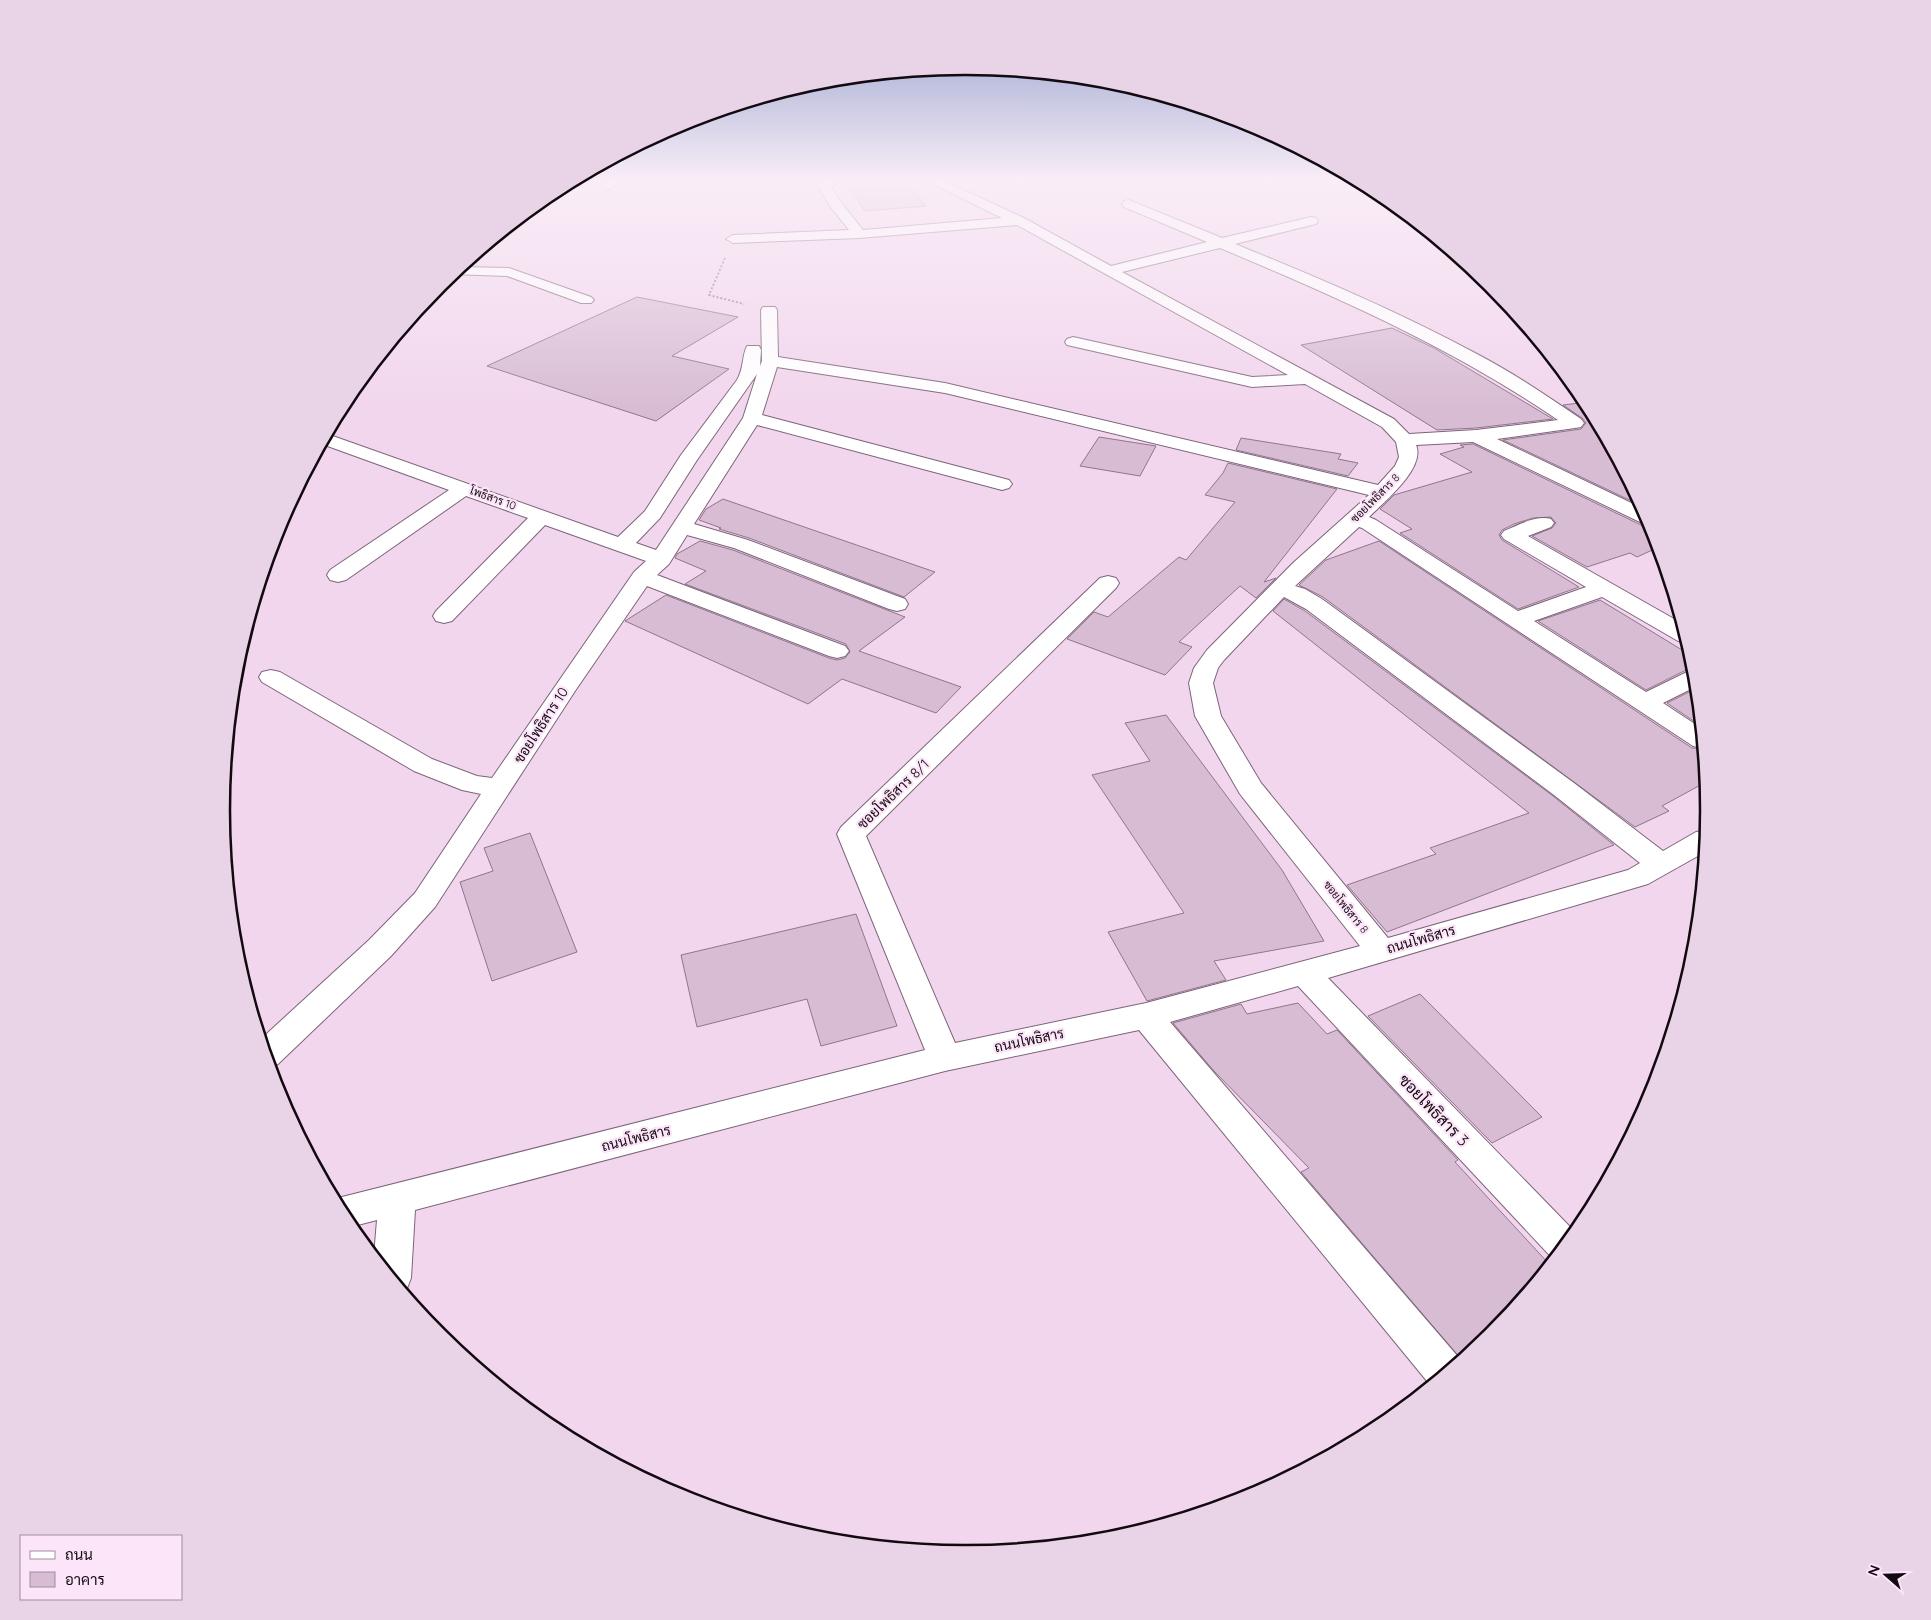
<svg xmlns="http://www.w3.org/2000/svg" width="1931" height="1620" viewBox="0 0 1931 1620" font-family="Quicksand,Sarabun,sans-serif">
  <rect width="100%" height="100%" fill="#f2d6ed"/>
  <path fill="#d8bcd3" stroke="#8f768b" d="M845 181H905L926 206 865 211Z
    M637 297 738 317 672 356 729 369 656 421 487 366Z
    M1392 328 1434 348 1553 419 1476 428 1437 430 1301 345Z
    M1587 402 1599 425 1642 506 1503 440 1581 429 1586 423 1582 418 1563 405Z
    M1099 437 1156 446 1140 476 1080 466Z
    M1241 438 1341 454 1338 459 1358 463 1348 476 1236 450Z
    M1473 444 1641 525 1653 526 1659 547 1637 557 1630 553 1587 567 1532 536 1552 528 1556 523 1551 517 1533 518 1514 524 1502 530 1499 535 1502 540 1579 587 1518 609 1400 533 1412 529 1380 509 1394 495 1472 472 1440 454 1464 447 1460 445Z
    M1228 463 1337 489 1264 582 1276 578 1256 598 1240 586 1179 642 1192 647 1165 675 1067 639 1094 612 1108 617 1179 557 1186 560 1235 502 1205 495 1223 473Z
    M723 499 935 572 904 597 749 538 719 529 721 528 699 520 706 509Z
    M700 541 733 550 905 617 859 651 961 687 936 713 842 679 808 704 625 621 666 595 829 658 837 660 845 658 850 652 846 644 685 584 706 571 675 558 677 554Z
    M1379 541 1692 748 1703 749 1706 782 1662 806 1669 811 1635 827 1323 597 1299 585 1326 560Z
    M1284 599 1305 611 1553 796 1614 845 1387 932 1347 885 1436 854 1430 848 1529 813 1273 611Z
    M1600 600 1692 656 1695 668 1686 670 1646 690 1538 621Z
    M1697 688 1701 726 1667 703Z
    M1166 715 1282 870 1324 941 1214 961 1226 980 1147 1001 1108 932 1184 913 1092 775 1150 761 1125 723Z
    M530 833 577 952 492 981 460 882 493 871 484 848Z
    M856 914 897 1026 821 1046 807 999 697 1027 681 955Z
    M1420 994 1542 1117 1492 1143 1368 1016Z
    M1298 1003 1327 1034 1337 1030 1458 1160 1455 1162 1550 1265 1491 1336 1462 1360 1301 1172 1309 1168 1214 1071 1173 1023 1241 1004 1247 1014Z"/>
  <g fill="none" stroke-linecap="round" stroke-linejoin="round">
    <g stroke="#7d6479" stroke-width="2">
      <path id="minor" d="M606 181H623L607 190 601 186Z
        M821 181H841L831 186 840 201 863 230 1002 218 927 181H944L1024 218 1111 266 1207 242 1124 207 1122 204 1124 201 1129 200 1222 238 1311 217 1316 218 1318 221 1316 224 1235 244C1316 277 1397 311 1475 353 1512 372 1547 396 1581 419L1584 423 1581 427 1575 428 1497 439 1644 509 1652 524 1642 523 1473 442 1416 445C1426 468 1384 502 1369 517L1376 520 1518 611 1586 587 1504 539 1501 535 1504 531C1518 525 1536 515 1551 519L1554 523 1551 527 1528 536 1683 624 1688 642 1678 641 1602 597 1534 621 1646 692 1687 672 1695 670 1697 686 1663 703 1701 728 1702 748 1693 746 1362 528 1359 527 1295 586 1305 589 1322 599 1574 783 1663 851 1696 832 1707 830 1705 852 1648 884 1328 978 1576 1233 1554 1260 1298 986 1170 1022 1460 1359 1461 1361 1431 1386 1139 1030 945 1071 415 1210 411 1278 406 1291 403 1292 374 1256 377 1220 350 1227 334 1199 925 1050 837 834 841 827 1100 578 1108 576 1116 578 1119 583 1116 588 866 836 955 1043 1146 1003 1360 946 1240 794 1195 716 1189 683 1194 668 1207 650 1293 563 1369 495 945 393 777 367 762 415 1009 480 1012 484 1009 488 1002 490 757 425 694 524 748 540 905 599 908 604 905 609 897 611 889 609 734 548 687 535 669 564 657 575 845 646 849 651 845 656 837 658 829 656 647 586 575 691 435 907 391 956 278 1064 270 1067 261 1039 369 940 415 893 481 794 462 790 414 771 262 682 259 677 262 672 271 670 280 672 432 759 477 776 492 778 634 572 646 561 545 525 452 621 444 623 436 621 433 616 436 611 528 518 466 496 346 580 338 582 330 580 327 575 330 570 449 490 322 444 327 434 618 537 645 511 681 455 737 380C744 368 742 355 747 346H759L761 350 760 366 762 361 761 310 763 307H775L777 310 778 357 945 383 1378 485 1395 466 1399 457 1396 442 1382 427 1305 384 1252 387 1067 345 1065 342 1067 339 1073 337 1252 377 1288 375 1017 225 859 238 733 243 726 239 733 235 849 230 829 205 818 185ZM1220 248C1337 297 1453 348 1558 420L1476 430 1409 434 1394 419 1122 272ZM757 374 743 418 656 550 636 543 660 518 697 460ZM1284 597 1306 609 1554 795 1640 863 1628 870 1388 938 1261 783 1221 716 1213 683 1218 668 1224 660Z
        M461 267 509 268 591 297 594 300 591 303H581L507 276 451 274Z"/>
    </g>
    <path stroke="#937f8f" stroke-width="2" stroke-dasharray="2 2" stroke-linecap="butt" d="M725 258 709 295 744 304"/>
    <use href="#minor" fill="#fff" fill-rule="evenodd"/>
  </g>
  <linearGradient id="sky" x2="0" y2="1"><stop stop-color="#8d9cca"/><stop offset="0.44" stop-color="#f9edf7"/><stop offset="1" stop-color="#f9edf7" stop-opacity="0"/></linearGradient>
  <rect width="1931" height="408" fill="url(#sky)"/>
  <g text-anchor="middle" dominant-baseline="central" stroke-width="4.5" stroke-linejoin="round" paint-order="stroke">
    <g font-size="11" fill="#130a11" stroke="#fce5f8">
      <text transform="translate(493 498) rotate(20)">โพธิสาร 10</text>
      <text transform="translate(1375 498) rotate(-45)">ซอยโพธิสาร 8</text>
      <text transform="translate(1346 907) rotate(51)">ซอยโพธิสาร 8</text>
    </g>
    <g font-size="14" fill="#130a11" stroke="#fce5f8">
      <text transform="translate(541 725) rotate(-57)">ซอยโพธิสาร 10</text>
      <text transform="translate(893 794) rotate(-44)">ซอยโพธิสาร 8/1</text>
      <text transform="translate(1421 939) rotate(-16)">ถนนโพธิสาร</text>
      <text transform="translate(1029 1040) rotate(-12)">ถนนโพธิสาร</text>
      <text transform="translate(636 1138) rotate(-14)">ถนนโพธิสาร</text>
    </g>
    <g font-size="16" fill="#130a11" stroke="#fce5f8">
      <text transform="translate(1434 1110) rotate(46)">ซอยโพธิสาร 3</text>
    </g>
  </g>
  <path d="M0 0H1931V1620H0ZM230 810a735 735 0 1 1 1470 0a735 735 0 1 1-1470 0Z" fill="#e9d3e6" fill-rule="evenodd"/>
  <path fill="none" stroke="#130a11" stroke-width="2.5" d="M230 810a735 735 0 1 1 1470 0a735 735 0 1 1-1470 0Z"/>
  <rect x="20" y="1535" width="162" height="65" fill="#fce5f8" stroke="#9f8d9c"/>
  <rect x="30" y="1551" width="25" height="8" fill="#ffffff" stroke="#9f8d9c"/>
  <text x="65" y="1560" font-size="15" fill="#130a11">ถนน</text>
  <rect x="30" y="1572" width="25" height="15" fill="#d8bcd3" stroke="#9f8d9c"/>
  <text x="65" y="1585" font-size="15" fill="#130a11">อาคาร</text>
  <g transform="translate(1886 1575) rotate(290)" stroke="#fce5f8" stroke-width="4" paint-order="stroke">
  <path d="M0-4L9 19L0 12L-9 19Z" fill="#130a11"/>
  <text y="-8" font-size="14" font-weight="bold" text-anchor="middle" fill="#130a11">N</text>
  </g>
</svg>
